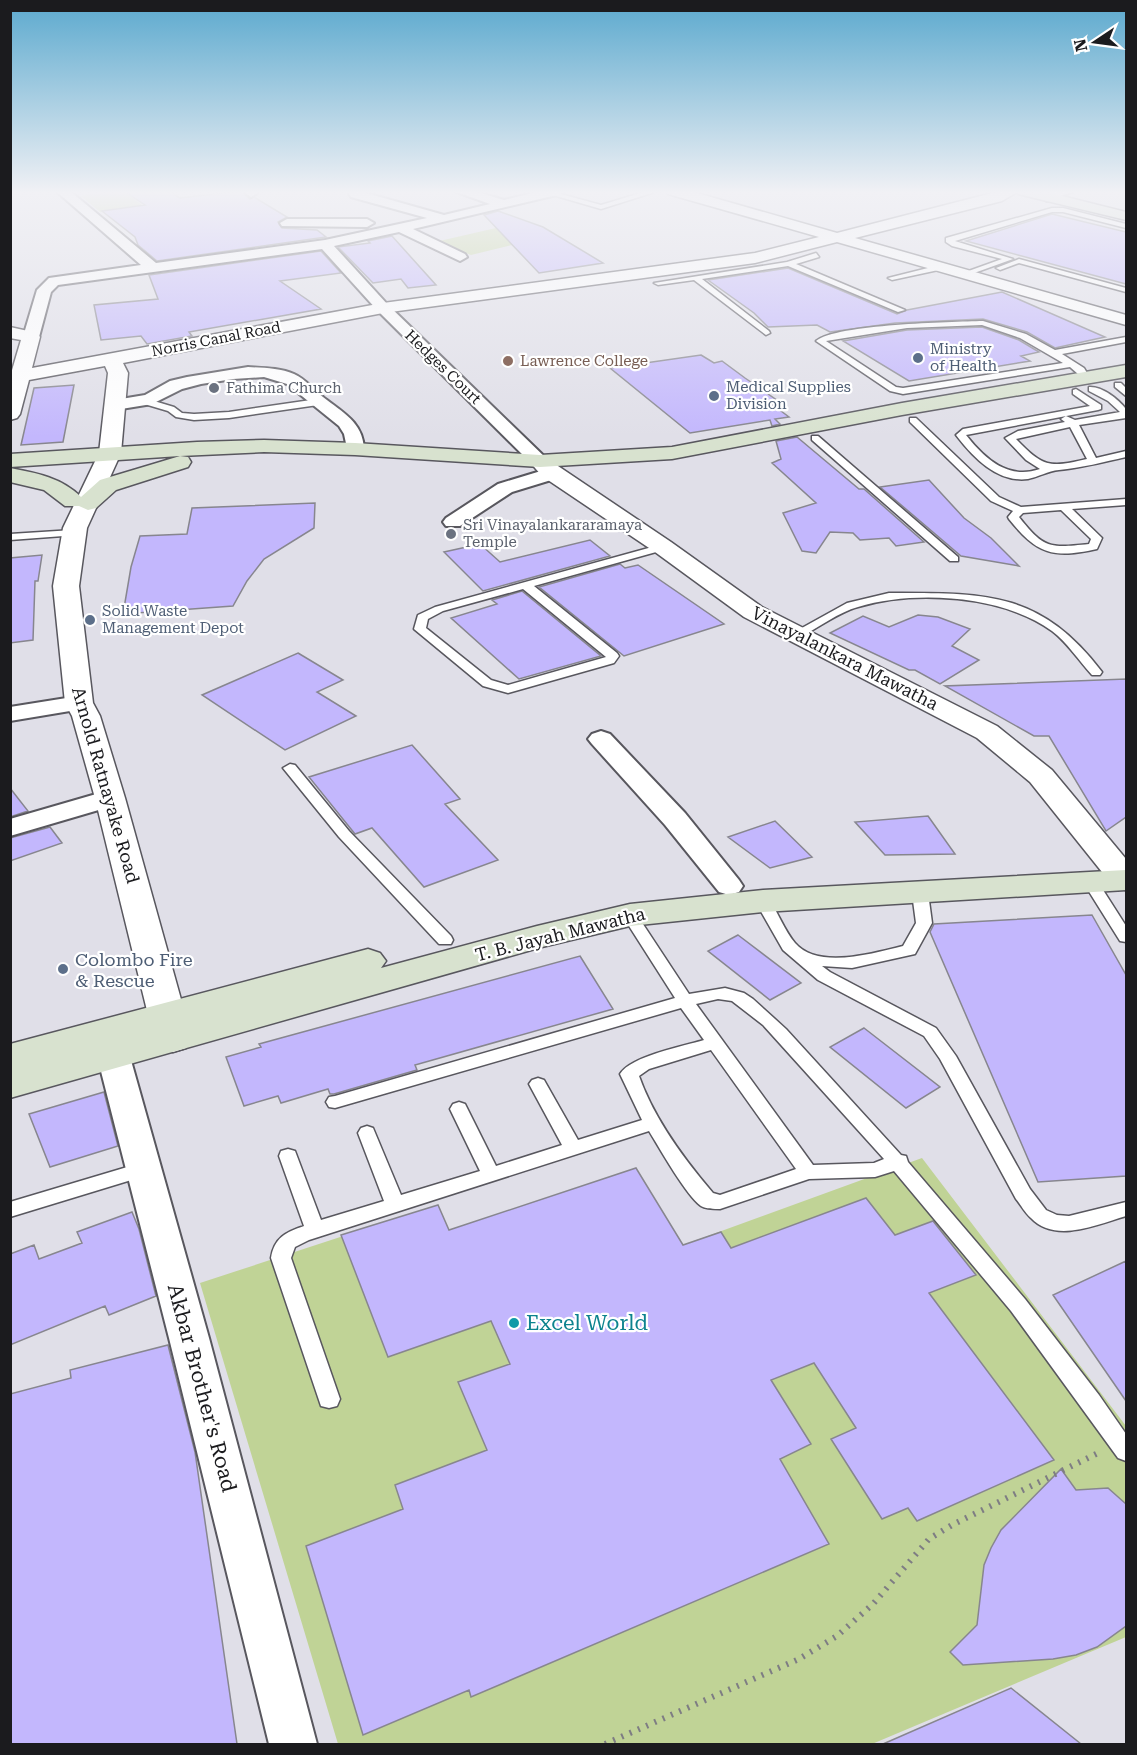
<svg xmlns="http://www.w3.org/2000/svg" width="1137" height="1755" viewBox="0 0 1137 1755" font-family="'Roboto Serif',serif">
  <rect width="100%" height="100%" fill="#e0dfe8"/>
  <path fill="#c0d396" d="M116 191H124L143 206 100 212 81 196Z
    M496 228 532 240 471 255 435 242Z
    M922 1158 1126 1426V1637L872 1744H338L200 1283 438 1205 449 1230 636 1168 683 1245Z"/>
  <path fill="#c3b7fd" stroke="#87868e" stroke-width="1.5" d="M124 191H169L180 198 241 191 250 199 254 197 287 217 278 222 282 228 317 230 326 237 157 261 138 245 135 237 102 211 145 205Z
    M498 211 543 227 603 263 539 273 484 215Z
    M1052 214 1126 232V284L966 241Z
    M392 236 436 285 408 288 401 279 373 283 338 247 370 243 368 241Z
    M321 251 341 273 280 281 321 309 189 332 192 336 147 344 141 336 101 340 94 305 158 299 149 275Z
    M788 268 897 314 907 310 1002 292 1105 337 1055 348 1027 332 983 319 895 323 830 332 817 325 768 327 754 313 708 280Z
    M982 327 1019 340 1039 352 1021 356 1030 361 909 381 843 341 907 330Z
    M701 355 714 363 722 361 745 378 781 403 773 405 789 417 775 419 780 424 772 426 770 420 690 433 610 368Z
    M74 385 63 442 21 445 34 388Z
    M797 437 859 489H864L924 542 896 546 889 538 860 540 853 533 830 532 816 553 802 551 783 513 816 503 772 463 781 459 776 441Z
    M929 480 964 518 991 538 1019 566 961 556 880 487Z
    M315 503 314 528 264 559 247 581 233 606 123 614 131 567 140 536 187 534 192 508Z
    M590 540 610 556 483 591 444 552 480 544 500 562Z
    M42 555 38 581H35L33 640 10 643V558Z
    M620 564 625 568 638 565 724 624 624 656 539 587Z
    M522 591 601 656 519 679 451 618 497 604 492 600Z
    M918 615 938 617 970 629 952 646 979 660 940 684 915 670H909L830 633 863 616 889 627Z
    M298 653 343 680 317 692 356 716 285 750 202 695Z
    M1126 679V817L1106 831 1049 736H1034L945 686Z
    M412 745 460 799 445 804 498 860 424 887 372 828 355 834 309 777Z
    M10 788 28 811 10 817Z
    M928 816 955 854 885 855 855 822Z
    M775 821 812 857 770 868 728 837Z
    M50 827 62 843 10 861V838Z
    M1092 915 1126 975V1176L1038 1182 930 932 934 924Z
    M738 935 801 983 770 1000 708 951Z
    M580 956 613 1009 415 1065 417 1070 334 1094H330L328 1089 281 1103 278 1096 244 1106 226 1057 261 1047 259 1044Z
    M864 1028 940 1087 906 1108 830 1047Z
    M104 1092 118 1146 50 1167 29 1114Z
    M636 1168 683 1245 721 1232 731 1248 866 1198 895 1235 933 1221 976 1275 929 1293 1054 1460 917 1521 908 1508 882 1519 831 1439 856 1428 814 1363 771 1380 811 1444 780 1459 829 1544 471 1697 469 1690 363 1735 306 1546 403 1509 395 1485 487 1450 458 1382 510 1364 491 1321 388 1357 341 1235 438 1205 449 1230Z
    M132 1212 139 1229 156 1296 109 1315 105 1306 10 1345V1254L34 1245 39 1259 82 1243 77 1232Z
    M1126 1261V1401L1053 1295Z
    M168 1345 195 1452 237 1744H10V1394L71 1378 70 1370Z
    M1061 1469 1076 1490 1108 1488 1126 1504V1626L1097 1647 1076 1655 1053 1659 963 1665 950 1652 977 1625 984 1565 991 1548 1001 1530Z
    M1011 1688 1081 1744H883Z"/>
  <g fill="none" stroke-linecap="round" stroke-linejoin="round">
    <g stroke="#58575e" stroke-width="3">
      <path id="service" d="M550 191 601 205 647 191H658L601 209 546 193Z
        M1052 208H1063L1126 224V228L1063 212H1052L955 241 1013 259 963 277V273L1002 259 952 246 946 242V238Z
        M816 253 819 257 796 264 905 310 898 312 788 266 702 279 769 331 770 333 766 335 694 280 658 285 654 283 787 262Z
        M1019 259 1126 288V292L1019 263 1000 270 996 268Z
        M940 265 943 269 892 280 888 278Z
        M983 321 1026 334 1055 350 1126 337V342L1062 354 1084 368 1090 378 1086 381 1070 367 903 394 890 391 816 341C837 324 951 322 983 321ZM982 325 1020 338 1063 363 903 388 896 387 826 341 907 328Z
        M1115 383H1121L1126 388V396L1115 387Z
        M1089 387C1102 386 1118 399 1126 409V418L1079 425 1096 458 1126 451V457C1104 462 1081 468 1059 470 1048 471 1038 477 1028 479 997 483 973 457 956 435L963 429 1090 406 1073 394V390L1076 389 1101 405V409L1098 410 966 435C985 459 1008 480 1040 469L1026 460 1005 438 1018 431 1065 422 1061 419 1066 416 1075 420 1120 412 1108 401 1089 391ZM1070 427 1087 459C1049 468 1043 467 1016 439Z
        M144 398 174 407 182 413 194 414 229 412 318 399 323 402 318 405 229 418 194 420 176 417 168 411 141 403 139 401Z
        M910 418H916L999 497 1021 507 1126 499V505L1072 509 1102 538 1097 549C1053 559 1037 554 1009 519L1008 517 1013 511 991 501 910 422ZM1061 510 1091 539 1089 544C1050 548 1044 549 1019 517L1023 513Z
        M812 436H818L958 557V561H950L812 440Z
        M73 530 78 533 77 535 10 540V534Z
        M663 544 667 545V549L534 586 617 653 619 656 614 663 508 693 483 686 414 629 418 615 435 607ZM523 589 606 657 508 685 491 680 426 628 428 619 443 611Z
        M889 593C983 593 1040 590 1102 672L1100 675H1092C1079 661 1067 642 1052 631 1002 595 915 590 858 607 839 612 819 627 801 637L797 638 791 634 847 603Z
        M290 764 295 765 349 831 451 936 453 940 451 944H439L339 837 283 768Z
        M1091 877 1096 879 1126 926V942L1120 941 1083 882Z
        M920 888 928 893 932 923 915 954 852 968 822 966 830 972 936 1028 956 1056 1030 1189 1046 1210 1057 1215 1069 1216 1126 1202V1216C1099 1224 1055 1244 1031 1218 1025 1213 1021 1205 1016 1199L940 1059 924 1036 818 980 783 950 755 901 763 896 768 898C778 912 784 930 795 943 818 970 874 953 903 946L916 923 912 893Z
        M630 910 635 912 689 994 725 988 744 993 753 999 786 1029 901 1155 906 1156 908 1162 1025 1299 1099 1395 1126 1434V1461L1118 1458 1011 1311 894 1171 875 1177 809 1179 720 1209C714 1209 706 1209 701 1206 687 1197 659 1147 649 1131L309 1240 295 1247 291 1258 340 1399 337 1406 329 1408 321 1406 271 1258C274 1238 286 1232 304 1226L279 1156 281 1151 288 1149 295 1151 321 1220 384 1201 358 1133 361 1128 367 1126 373 1128 401 1195 480 1171 450 1109 453 1104 459 1102 465 1104 496 1166 562 1145 529 1084 532 1080 538 1078 544 1080 578 1140 642 1120 620 1074C631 1056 684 1046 704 1040L681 1008 335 1108 329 1107 326 1102 329 1097 335 1096 675 998 622 915ZM718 999 732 1001 763 1025 884 1159 874 1163 813 1165 696 1004ZM711 1050 796 1169 720 1195 713 1193C684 1159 654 1119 639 1076L649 1069Z
        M144 1162 151 1164 153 1169 151 1174 10 1217V1202Z"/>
    </g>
    <g stroke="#58575e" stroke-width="4">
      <path id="minor" d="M56 191H70L156 263 325 240 427 218 351 197 349 194 351 191H359L444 215 490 204 454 191H474L504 200 541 191H563L561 194 413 229 465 254 467 257 460 261 399 232 334 246 388 305 549 461 547 465H533L378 311 322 249 58 285 51 292 39 337 31 342 25 340 23 337 37 290 49 278 141 265Z
        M243 191H256L257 193 251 197Z
        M1053 191H1074L1047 201 1041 197Z
        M287 219H367L374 223 367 227 282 226 280 223Z
        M248 367C264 368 280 368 294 374 306 379 313 390 323 397 342 412 363 422 364 449L362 453H348L344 434 339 426 287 384 264 377 233 379 201 384 182 389 152 404 115 410 109 409 106 405 109 401 145 395 170 381 187 377Z
        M554 467 561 469 563 473 561 477 512 492 460 526H446L443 522 446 518 498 484Z
        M79 696 88 698 91 703 88 708 10 721V707Z
        M601 731 610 734 685 813 739 880 743 886 739 892 729 895 719 892 665 825 592 744 588 739 592 734Z
        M110 790 119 792 123 798 119 804 10 836V819Z
        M107 1021 118 1024 123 1032 209 1338 317 1744H269L169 1338 91 1032 96 1024Z"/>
    </g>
    <g stroke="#58575e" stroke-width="3">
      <path id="tertiary" d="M666 191H690L837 233 1000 191H1019L1002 201 855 238 1126 315V325L837 242 755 263 383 313 123 363 128 373 121 453 87 528 79 586 93 703 100 716 125 798 192 1039 186 1048 173 1052 160 1048 154 1039 95 798 72 716 65 703 53 586 63 528 99 453 108 373 105 366 29 380 20 414 17 418 10 420V377L21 340 10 338V327L37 333 40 337 32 368 383 303 755 253 819 237 668 194Z
        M540 455 548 456 558 466 671 542 762 607 997 726 1052 770 1126 859V890L1114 887 1030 782 977 738 744 617 655 552 542 476 529 461 532 456Z"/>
    </g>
    <g stroke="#58575e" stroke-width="3">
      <path id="secondary" d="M1016 191H1042L1126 212V220L1018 194Z
        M1126 365V377L902 415 672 459 540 467 355 455 264 452 180 456 188 457 191 462 188 467 116 490 96 508 88 510 79 506H65L44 490 10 482V468C37 473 62 478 81 497L100 480 180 456 10 467V454L197 442 264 440 355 443 540 455 672 447 902 403Z
        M1126 870V890L763 912 630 926 542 947 10 1098V1044L368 949 380 953 386 961 381 968 537 926 630 904 763 890Z"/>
    </g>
    <path stroke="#7e7d83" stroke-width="6" stroke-dasharray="2 7" stroke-linecap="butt" d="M605 1744 799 1659 837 1636 873 1604 929 1539 952 1525 1098 1453"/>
    <use href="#service" fill="#fff" fill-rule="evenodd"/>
    <use href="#minor" fill="#fff" fill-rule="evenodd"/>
    <use href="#tertiary" fill="#fff" fill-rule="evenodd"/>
    <use href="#secondary" fill="#d8e2cf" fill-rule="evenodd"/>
  </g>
  <linearGradient id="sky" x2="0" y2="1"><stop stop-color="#5ba9ce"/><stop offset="0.44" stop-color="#f1f1f5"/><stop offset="1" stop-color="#f1f1f5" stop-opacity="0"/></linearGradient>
  <rect width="1137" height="437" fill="url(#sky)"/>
  <g fill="#5c6f8a" stroke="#fff" stroke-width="2">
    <circle cx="918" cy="358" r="6"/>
    <circle cx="714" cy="396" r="6"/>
    <circle cx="90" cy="620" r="6"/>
    <circle cx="63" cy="969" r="6"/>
  </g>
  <circle fill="#8d6e63" stroke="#fff" stroke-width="2" cx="508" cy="361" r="6"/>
  <g fill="#6b7280" stroke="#fff" stroke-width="2">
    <circle cx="214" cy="388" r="6"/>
    <circle cx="451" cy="534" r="6"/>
  </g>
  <circle fill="#0f9aa8" stroke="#fff" stroke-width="2" cx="514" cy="1323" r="6"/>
  <g text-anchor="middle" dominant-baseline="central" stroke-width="4.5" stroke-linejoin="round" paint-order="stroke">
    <g font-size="15" fill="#1b1b1e" stroke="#fff">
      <text transform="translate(216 339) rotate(-11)">Norris Canal Road</text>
      <text transform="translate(443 367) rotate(44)">Hedges Court</text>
    </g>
    <g font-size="15" fill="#4e5e75" stroke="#fff" text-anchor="start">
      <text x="930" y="349">Ministry<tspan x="930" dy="17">of Health</tspan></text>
      <text x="726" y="387">Medical Supplies<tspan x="726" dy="17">Division</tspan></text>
      <text x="102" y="611">Solid Waste<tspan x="102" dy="17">Management Depot</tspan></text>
    </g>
    <g font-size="15" fill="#785e54" stroke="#fff" text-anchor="start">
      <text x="520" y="361">Lawrence College</text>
    </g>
    <g font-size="15" fill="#5b616d" stroke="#fff" text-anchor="start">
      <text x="226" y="388">Fathima Church</text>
      <text x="463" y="525">Sri Vinayalankararamaya<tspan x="463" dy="17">Temple</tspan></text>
    </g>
    <g font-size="18" fill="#1b1b1e" stroke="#fff">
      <text transform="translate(845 658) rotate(27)">Vinayalankara Mawatha</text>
      <text transform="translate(106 785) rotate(74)">Arnold Ratnayake Road</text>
      <text transform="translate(560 934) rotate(-14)">T. B. Jayah Mawatha</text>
    </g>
    <g font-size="18" fill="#4e5e75" stroke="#fff" text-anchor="start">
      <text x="75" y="959">Colombo Fire<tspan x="75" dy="21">&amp; Rescue</tspan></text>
    </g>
    <g font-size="21" fill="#0d838f" stroke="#fff" text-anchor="start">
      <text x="526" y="1323">Excel World</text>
    </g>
    <g font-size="21" fill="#1b1b1e" stroke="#fff">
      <text transform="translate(202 1388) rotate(75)">Akbar Brother's Road</text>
    </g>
  </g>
  <rect width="1137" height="1755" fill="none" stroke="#1b1b1e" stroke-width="24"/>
  <g transform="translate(1095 42) rotate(257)" stroke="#ffffff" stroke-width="4.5" paint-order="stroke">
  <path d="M0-4.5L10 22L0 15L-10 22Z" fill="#1b1b1e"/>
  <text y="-9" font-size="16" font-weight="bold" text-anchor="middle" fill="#1b1b1e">N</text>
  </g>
</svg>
